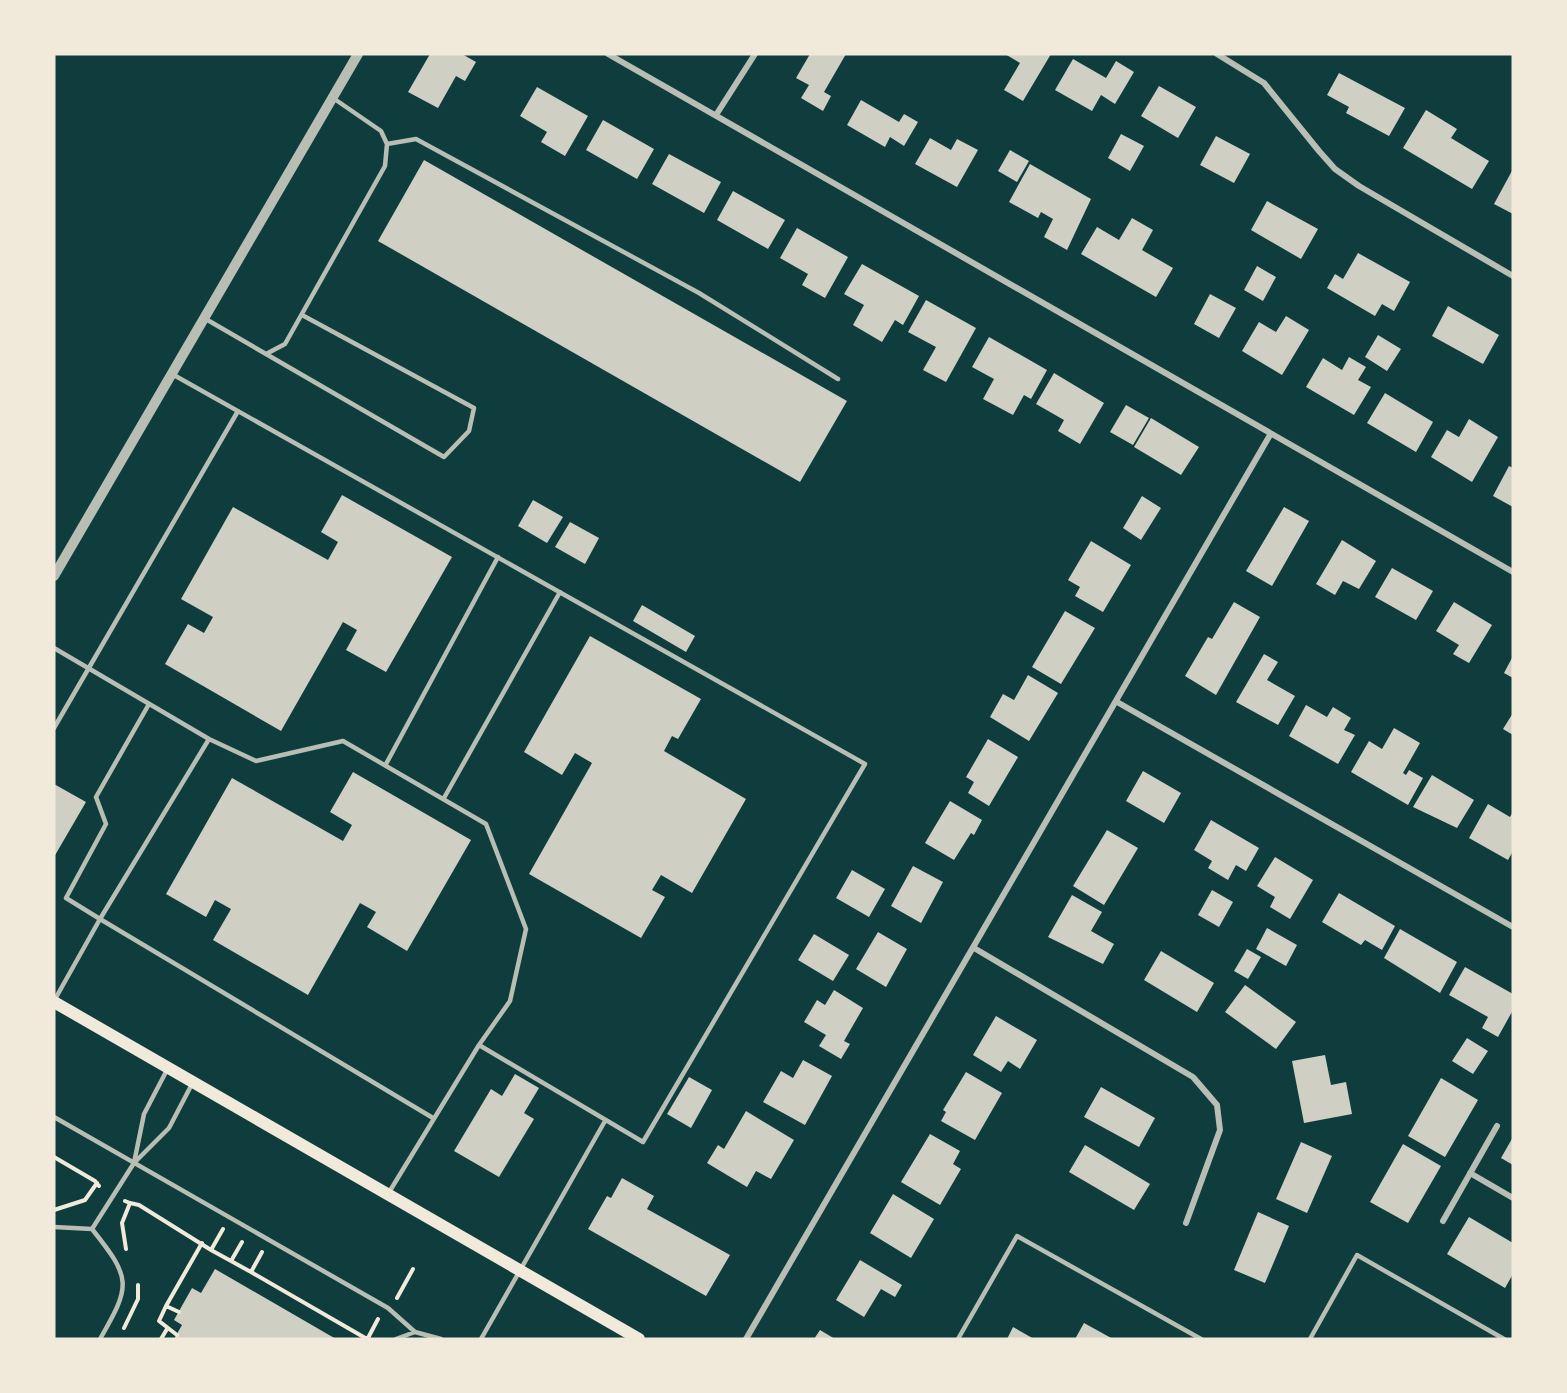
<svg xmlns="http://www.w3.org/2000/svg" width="1567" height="1393" viewBox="0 0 1567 1393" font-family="Overpass,sans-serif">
  <rect width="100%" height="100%" fill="#0f3d3e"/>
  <path fill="#cfcfc3" d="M430 54H462L476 62 465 81 456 76 438 108 408 92Z
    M810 54H846L824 92 831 96 823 111 801 98 809 85 796 78Z
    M1005 54H1051L1023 101 1004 90 1020 63Z
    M1073 59 1106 78 1116 61 1134 72 1115 104 1101 95 1092 111 1055 90Z
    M1339 73 1405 108 1389 136 1346 113 1349 107 1327 95Z
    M1159 86 1196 107 1178 138 1141 116Z
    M537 87 588 116 565 156 541 142 547 132 520 116Z
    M861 100 899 122 904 114 918 122 904 146 890 137 885 147 847 125Z
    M1426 110 1457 129 1451 138 1489 161 1472 189 1403 148Z
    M603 120 654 149 637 179 586 150Z
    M1121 134 1144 146 1130 171 1108 158Z
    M1216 136 1250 154 1234 183 1200 165Z
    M930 138 951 150 957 139 978 150 957 187 915 164Z
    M1010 150 1029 161 1017 182 998 171Z
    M669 154 721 182 704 213 652 184Z
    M424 160 847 401 800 482 378 241Z
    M1030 164 1091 199 1067 250 1044 237 1053 219 1041 212 1038 218 1009 202Z
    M1513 169V214L1494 204Z
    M733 191 785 220 768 249 717 220Z
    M1267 201 1318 229 1301 259 1251 230Z
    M1132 218 1153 230 1142 250 1173 268 1156 297 1081 254 1097 227 1119 240Z
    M797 228 848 257 825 298 802 285 808 274 780 258Z
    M1358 253 1410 282 1394 311 1382 304 1375 316 1327 288 1335 274 1343 279Z
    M862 264 919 296 903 325 895 320 882 342 853 325 864 305 844 294Z
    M1257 266 1276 277 1263 301 1244 290Z
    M1210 294 1236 308 1219 338 1194 324Z
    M926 300 976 328 946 382 923 370 936 347 908 332Z
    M1448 306 1499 335 1483 364 1432 336Z
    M1286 316 1309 330 1282 375 1242 351 1259 322 1276 332Z
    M1378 335 1401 349 1387 371 1365 357Z
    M989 337 1047 370 1031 399 1024 395 1013 415 983 399 994 379 972 367Z
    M1349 357 1366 367 1358 380 1371 387 1354 415 1306 387 1323 358 1342 370Z
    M1054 373 1104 403 1080 444 1058 431 1064 420 1036 404Z
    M1385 393 1433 422 1416 452 1367 423Z
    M1126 405 1149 418 1133 445 1110 432Z
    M1151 418 1199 447 1181 475 1134 447Z
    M1469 419 1498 437 1472 482 1431 457 1447 430 1459 437Z
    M1509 466 1513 468V507L1493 496Z
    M342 495 452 557 386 672 346 650 357 630 343 622 281 731 165 664 188 624 204 633 213 617 181 599 233 507 328 560 338 542 321 532Z
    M1142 496 1161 508 1141 540 1123 528Z
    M533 500 563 517 547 543 518 526Z
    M1284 507 1309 521 1272 586 1246 571Z
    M570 522 599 538 585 564 555 547Z
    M1342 540 1376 561 1359 589 1343 581 1335 595 1316 584Z
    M1091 541 1131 565 1103 612 1075 596 1080 587 1068 580Z
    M1392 568 1433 591 1416 620 1375 597Z
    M1234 602 1260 617 1216 695 1185 676 1208 637 1212 639Z
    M1454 602 1492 625 1469 663 1453 654 1459 645 1436 631Z
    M642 605 695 636 686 652 633 621Z
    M1065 611 1095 628 1061 684 1032 667Z
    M590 636 701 699 678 739 672 736 664 751 746 799 692 893 661 875 652 890 665 897 641 938 529 874 592 763 575 753 562 775 524 752Z
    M1264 654 1278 662 1267 680 1295 696 1278 725 1236 702Z
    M1513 656V678L1504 673Z
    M1028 675 1058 693 1029 741 990 717 1003 694 1014 700Z
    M1306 705 1327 717 1333 707 1351 718 1344 730 1355 735 1338 764 1289 736Z
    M1513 713V735L1503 729Z
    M1394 728 1420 743 1403 773 1406 775 1409 770 1423 778 1408 805 1351 772 1369 741 1382 749Z
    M988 739 1018 757 989 806 968 793 974 782 966 777Z
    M1143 771 1181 793 1164 823 1126 801Z
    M353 772 471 840 407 951 367 927 376 912 360 903 308 995 213 940 231 909 215 900 206 917 166 894 232 778 343 841 352 825 330 812Z
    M1432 775 1474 800 1457 828 1413 807Z
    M54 784 86 802 54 857Z
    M950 801 982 820 974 835 971 833 954 860 925 843Z
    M1488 804 1510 817 1513 812V851L1508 860 1469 838Z
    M1211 820 1259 848 1246 871 1236 865 1228 880 1208 868 1212 861 1194 850Z
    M1107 830 1138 848 1104 905 1073 886Z
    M1275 857 1313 880 1290 919 1270 907 1275 897 1257 886Z
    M913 866 943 882 921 923 891 906Z
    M852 870 885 889 869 917 836 898Z
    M1212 890 1233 902 1219 927 1198 915Z
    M1339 893 1395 926 1382 950 1365 940 1361 945 1322 922Z
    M1072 895 1102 912 1091 931 1114 944 1103 964 1048 937Z
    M1267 928 1297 945 1286 966 1256 949Z
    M1400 929 1457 962 1440 993 1384 958Z
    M878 932 907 949 886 987 856 969Z
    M814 934 849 955 833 981 798 960Z
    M1247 949 1261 957 1248 979 1234 971Z
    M1161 951 1214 983 1197 1012 1144 980Z
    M1465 967 1513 994V1010L1498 1037 1482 1028 1488 1017 1449 995Z
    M1245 985 1296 1022 1276 1049 1225 1012Z
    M834 990 863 1008 844 1041 850 1044 841 1059 819 1046 826 1035 804 1022 817 1000 825 1005Z
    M996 1016 1037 1040 1020 1069 1008 1061 1001 1072 973 1055Z
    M1467 1038 1488 1051 1473 1074 1452 1061Z
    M1325 1055 1331 1085 1346 1082 1352 1114 1304 1123 1292 1061Z
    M803 1060 832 1076 805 1125 763 1102 781 1071 793 1078Z
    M966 1072 1002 1093 975 1140 941 1121 946 1112 943 1110Z
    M515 1074 539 1088 524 1113 534 1119 499 1177 454 1151 491 1089 502 1096Z
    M689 1077 712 1090 691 1128 667 1114Z
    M1441 1078 1478 1100 1445 1157 1408 1136Z
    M1101 1087 1155 1118 1139 1147 1084 1117Z
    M746 1111 794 1140 771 1179 756 1171 747 1187 707 1163 718 1145 724 1149Z
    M930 1134 960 1151 953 1164 961 1169 940 1205 901 1182Z
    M1513 1137V1165L1501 1158Z
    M1301 1142 1332 1156 1307 1213 1276 1199Z
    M1403 1144 1441 1166 1408 1223 1370 1202Z
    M1085 1145 1150 1184 1134 1210 1069 1172Z
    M622 1178 654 1196 647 1209 730 1255 706 1296 588 1229 607 1196 611 1198Z
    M893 1194 934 1219 911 1258 870 1233Z
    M1258 1212 1289 1226 1265 1283 1234 1270Z
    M1469 1217 1513 1243V1274L1505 1288 1447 1254Z
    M860 1260 902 1285 895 1297 881 1289 864 1317 836 1300Z
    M215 1269 336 1339H174L182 1325 174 1320 192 1288 201 1293Z
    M1084 1323 1113 1339H1075Z
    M1013 1327 1034 1339H1007Z
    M820 1330 835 1339H814Z"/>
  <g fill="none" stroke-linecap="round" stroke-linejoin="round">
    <path stroke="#f1e9da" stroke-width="4" d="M54 1157 95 1181 99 1186
      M125 1201 130 1203 122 1223 126 1249
      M130 1203 139 1205 211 1250 223 1229
      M54 1210 85 1200 97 1183
      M211 1250 231 1261 242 1242
      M231 1261 251 1272 262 1252
      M251 1272 367 1339
      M397 1298 413 1269
      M166 1306 159 1321 177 1335
      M179 1312 166 1306 202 1243
      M124 1328 138 1299V1285
      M368 1338 378 1319
      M161 1339 167 1329"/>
    <path stroke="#b8beb3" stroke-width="4.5" d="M387 144 416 139 699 293 838 379
      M204 318 266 354 285 344 385 166 387 144 381 131 333 98
      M266 354 444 457 469 431 474 408 302 315
      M172 374 865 764 643 1142 479 1045 388 1194
      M54 648 209 739 100 919 66 898 106 824 96 797 149 704
      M54 728 238 411
      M209 739 256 761 343 741 486 824 526 929 510 1001 479 1045
      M386 764 498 557
      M444 798 560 592
      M54 1001 100 919 433 1118
      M54 1117 388 1308 415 1332
      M134 1163 144 1114 168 1068
      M54 1227 92 1229C132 1279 131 1285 100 1339
      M92 1229 134 1163 169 1128 192 1084
      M396 1339 415 1332 441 1339
      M481 1339 605 1121
      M958 1339 1017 1236 1201 1339
      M1310 1339 1357 1255 1504 1339"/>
    <path stroke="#b8beb3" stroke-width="6" d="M608 54 1513 572
      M1217 54 1264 83 1319 151 1335 169 1359 186 1513 276
      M716 115 755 54
      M1117 702 1513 927
      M974 948 1193 1077 1217 1105 1220 1130 1186 1223
      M1470 1173 1513 1198
      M1443 1221 1497 1126
      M746 1339 1270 435"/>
    <path stroke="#b8beb3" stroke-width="10" d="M54 576 358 54"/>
    <path stroke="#f1e9da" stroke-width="12" d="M54 1002 639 1339"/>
  </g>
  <rect width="1567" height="1393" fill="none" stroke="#f1e9da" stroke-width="111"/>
</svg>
